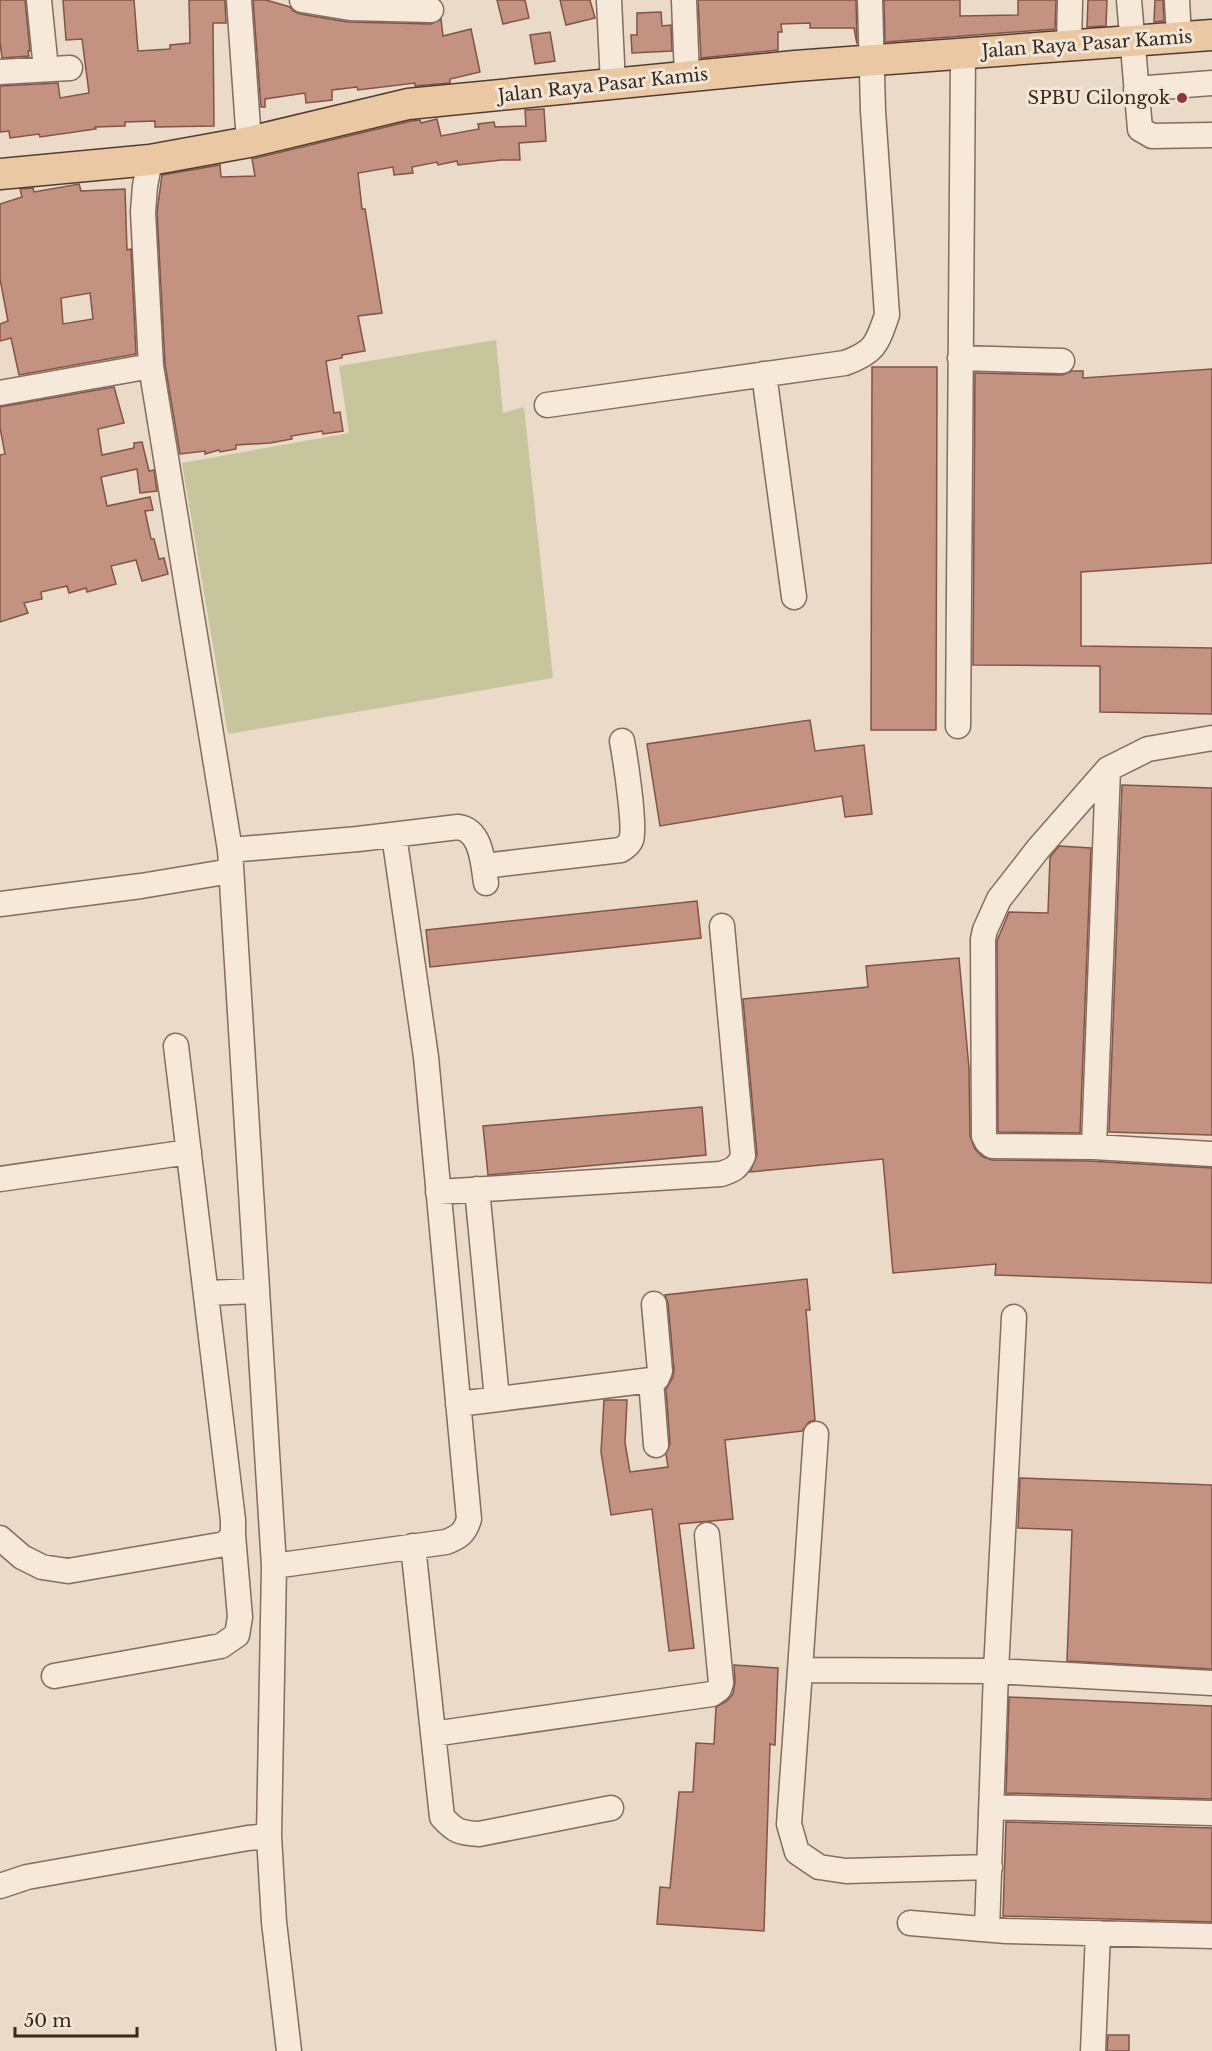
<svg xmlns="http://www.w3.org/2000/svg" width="1212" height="2051" viewBox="0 0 1212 2051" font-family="'Libre Baskerville',serif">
  <rect width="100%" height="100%" fill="#eadac7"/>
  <path fill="#c7c59c" d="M496 340 503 413 524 407 553 678 228 734 182 463 349 433 339 366Z"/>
  <path fill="#c49281" stroke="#815447" stroke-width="1.5" fill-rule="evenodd" d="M0 0H25L30 51H28L29 56 2 58 0 42Z
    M63 0H134L138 51 170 49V45L190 43 189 0H225L226 23H213L214 126 155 127V121L125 122V126L95 127 96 129 40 137 39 134 10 138 9 131 0 132V86L58 83 60 98 89 93 82 39 66 40Z
    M253 0H266L290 7 293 11 300 14 348 22 431 24 441 19 443 36 471 29 480 72 450 79V83L415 86V83L358 90 357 87 332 90V100L306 103 305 93 265 99V107H261Z
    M497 0H525L529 18 503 24Z
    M560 0H590L595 18 566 25Z
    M698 0H856L857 44 854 28H810V23L781 24 782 32H778V50L701 58Z
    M884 0H960V16L1018 15V0H1056L1055 29 885 42Z
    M1088 0H1107L1106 26 1087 27Z
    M1155 0H1163L1164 21 1154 22Z
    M661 12 662 26 671 25 672 51 632 53 631 35H637V13Z
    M550 32 555 61 535 64 530 35Z
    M544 109 546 141 519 143 520 160H501L458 165 457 161 438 165 437 162 412 167 413 173 394 175 393 167 358 173 362 209H365L382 313 358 316 365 351 342 355V358L326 361 334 413 340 412 343 431 323 434 322 431 291 436 292 439 270 443 236 445V449L220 452 219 450 205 454V451L180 454 165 364 157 212 162 175 220 165 221 177 255 176 252 159 411 121 420 120 421 123 437 119 441 136 479 129 478 124 494 122 495 127 526 126 525 110Z
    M79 184 81 191 125 189 127 250 131 249 136 354 19 375 11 338 0 341V324L8 321 0 279V204L22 197 20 189 33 188 34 192ZM90 293 93 319 63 324 61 298Z
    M872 367H937L936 730H871Z
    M1212 369V563L1081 572V646L1212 648V714L1100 712V666L973 665 975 373 1062 375 1072 371H1083V378Z
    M114 387 124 423 98 429 102 455 134 448V443L142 442 149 471 154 470 157 491 140 493 137 469 101 477 107 506 150 497 153 510 145 511 151 539H154L159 559 164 558 168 574 142 581 136 560 111 566 116 584 87 592 86 588 69 593 67 586 41 592 42 599 24 603 28 613 0 622V455L5 454 0 428V407Z
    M810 720 815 751 864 745 872 814 845 817 842 796 660 826 647 744Z
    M1122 785 1212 788V1135L1109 1132Z
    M1059 846 1091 848 1080 1133 998 1132 997 941 1009 912 1048 913 1050 857Z
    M697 901 701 938 430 967 426 930Z
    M959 958 969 1068 970 1136 975 1149 983 1157 992 1160 1088 1161 1212 1168V1283L995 1275 996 1264 893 1273 883 1159 750 1172 757 1155 743 999 868 987 866 966Z
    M702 1107 706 1155 488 1175 483 1126Z
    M807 1279 810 1310H806L815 1420 809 1422 802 1431 725 1440 733 1519 679 1524 694 1648 669 1651 652 1509 611 1515 601 1452 604 1400H627L625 1443 630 1472 668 1467 666 1454 670 1444 666 1389 673 1377 674 1370 668 1303 665 1295Z
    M1020 1478 1212 1485V1669L1067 1661 1072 1530 1018 1528Z
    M734 1665 778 1668 775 1745 770 1744 764 1931 657 1924 660 1887 670 1888 679 1792H693L696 1743 714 1744 716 1707 727 1701 733 1694 735 1682Z
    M1009 1697 1212 1706V1799L1006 1793Z
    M1006 1822 1212 1828V1922L1003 1916Z
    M1108 2035H1129V2051H1107Z"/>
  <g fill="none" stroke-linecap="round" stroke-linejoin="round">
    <g stroke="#846c5e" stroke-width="27">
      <path id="minor" d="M39 0 46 69
        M239 0 249 142
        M302 0 350 8 431 10
        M609 0 613 84
        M684 0 687 77
        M1129 0 1140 129 1152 136 1212 135
        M1177 0 1179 37
        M1069 46 1070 0
        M0 72 70 68
        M1136 89 1212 83
        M150 160 145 186 143 212 151 366 230 850 274 1566 269 1836 274 1922 289 2051
        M960 358 1062 361
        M764 374 794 597
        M0 393 151 366
        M547 405 845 363C875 352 877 344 887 315L873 111 870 0
        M958 726 963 54
        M1212 738 1148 749 1108 769 1038 849 999 899 985 930 983 939 984 1136 987 1142 992 1146 1094 1147 1212 1154
        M230 850 358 839 458 827C482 830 483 864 486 883
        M484 866 621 850C625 847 629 845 631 840 636 828 625 757 622 741
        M0 904 141 886 231 871
        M1094 1147 1108 769
        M0 1179 189 1152
        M477 1189 497 1399
        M438 1192 721 1174C733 1170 738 1168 743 1156L722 926
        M207 1293 256 1291
        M651 1380 656 1445
        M458 1404 651 1380 657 1378 660 1371 654 1304
        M816 1434 800 1670 996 1671 1212 1683
        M0 1538 22 1557 42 1567 68 1571 225 1544 233 1535V1520L176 1046
        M413 1546 442 1817C455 1831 459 1833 479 1834L611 1808
        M274 1566 446 1542C459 1537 465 1533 469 1519L426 1057 394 835
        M800 1670 789 1824 797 1852 819 1867 846 1871 990 1867
        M54 1676 221 1646 237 1635 240 1617 233 1535
        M433 1734 712 1694 719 1689 721 1683 707 1535
        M992 1807 1212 1813
        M0 1886 27 1877 248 1838 269 1836
        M910 1923 1006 1931 1212 1936
        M987 1929 996 1671 1014 1317
        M1093 2051 1098 1933"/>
    </g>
    <g stroke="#523c32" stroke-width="33">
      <path id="major" d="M0 174 150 160 249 142 408 104 795 66 1212 35"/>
    </g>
    <use href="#minor" stroke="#f6e9da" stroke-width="24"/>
    <use href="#major" stroke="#e9c8a3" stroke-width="30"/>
  </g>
  <circle fill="#8d3444" stroke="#f2e6d6" stroke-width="2" cx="1182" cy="98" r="6"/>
  <g text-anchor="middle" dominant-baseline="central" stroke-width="6" stroke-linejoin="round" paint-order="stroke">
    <g font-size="18" fill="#362721" stroke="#f2e6d6">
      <text transform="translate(1087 44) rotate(-4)">Jalan Raya Pasar Kamis</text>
      <text transform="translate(603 85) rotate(-6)">Jalan Raya Pasar Kamis</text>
    </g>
    <g font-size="18" fill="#362721" stroke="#f2e6d6" text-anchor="end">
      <text x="1170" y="98">SPBU Cilongok</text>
    </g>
  </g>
  <path d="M15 2027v9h122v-9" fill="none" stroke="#362721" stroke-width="3"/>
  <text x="24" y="2027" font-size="18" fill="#362721" stroke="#f2e6d6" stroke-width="4.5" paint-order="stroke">50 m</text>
</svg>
